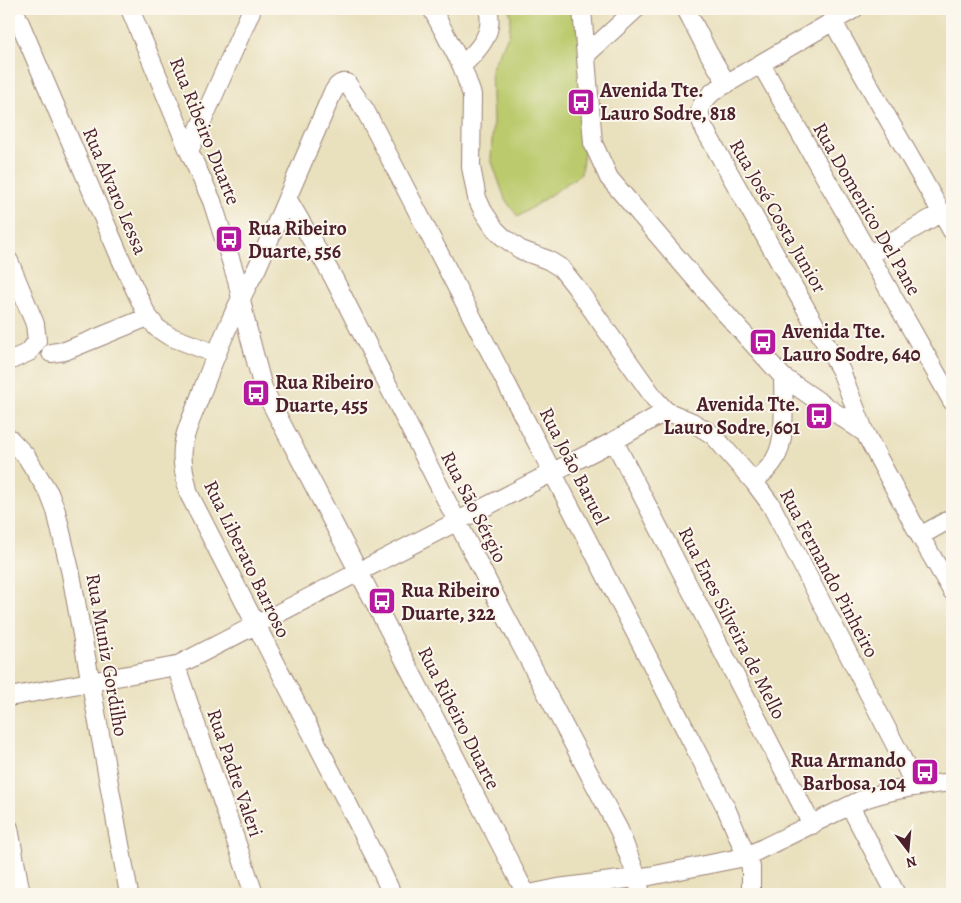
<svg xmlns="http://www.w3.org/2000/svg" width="961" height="903" viewBox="0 0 961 903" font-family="Alegreya,serif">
  <rect width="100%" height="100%" fill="#fbf7ec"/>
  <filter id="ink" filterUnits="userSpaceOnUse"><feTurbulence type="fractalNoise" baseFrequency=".02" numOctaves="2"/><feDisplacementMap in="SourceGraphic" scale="10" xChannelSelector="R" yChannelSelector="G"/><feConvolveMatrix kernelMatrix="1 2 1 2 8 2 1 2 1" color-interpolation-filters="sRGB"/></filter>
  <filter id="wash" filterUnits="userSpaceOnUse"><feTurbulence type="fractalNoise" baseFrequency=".0096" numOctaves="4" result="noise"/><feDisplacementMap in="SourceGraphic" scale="20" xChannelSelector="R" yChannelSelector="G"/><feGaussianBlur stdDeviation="1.12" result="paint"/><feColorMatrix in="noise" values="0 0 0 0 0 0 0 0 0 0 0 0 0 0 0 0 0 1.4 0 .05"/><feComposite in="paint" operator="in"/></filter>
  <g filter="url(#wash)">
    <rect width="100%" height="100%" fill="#e9e0bd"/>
    <path fill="#bbca6d" stroke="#82744c" d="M509 9H575L589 114 581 174 518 217 505 199 491 159 493 122 491 69 509 34 511 16Z"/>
  </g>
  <g filter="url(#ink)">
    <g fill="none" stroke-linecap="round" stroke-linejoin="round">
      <g stroke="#9a8074" stroke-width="20">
        <path id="minor" d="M14 9 123 264 147 315 157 328 169 336 216 354
          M130 9 189 151 212 201 237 280 246 323 263 388 505 853 523 888 524 894
          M432 9 462 66 472 95 471 167 477 198 483 211 495 229 503 237 521 250 548 260 561 268 576 287 655 399 666 411 692 422 713 435 754 482 771 505 784 530 901 756 915 787
          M582 9 593 143 609 178 715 302 783 377 865 433 920 536 952 591
          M686 9 708 52 727 84
          M854 9 714 91C699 104 696 112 705 130L841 371 865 433
          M833 22 952 231
          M586 55 636 9
          M761 64 952 401
          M462 66C478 50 495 33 488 9
          M189 151 252 9
          M287 198 333 277 495 596 619 830 637 877 641 894
          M869 255 942 212
          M9 261 35 324 37 341 29 352 9 361
          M51 353 65 351 148 317
          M9 438 26 456 49 493 56 511 71 574 129 894
          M614 441 812 825
          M754 482C762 475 770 468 775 459 787 439 783 400 783 377
          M920 536 952 518
          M176 666 254 894
          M9 697 176 666 553 472 614 441 666 411
          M850 806 896 894
          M9 828 21 894
          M392 894 375 857 189 494C185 477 180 459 184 441 187 425 196 409 201 394 217 351 234 308 257 268L332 94C336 87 339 82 347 83L365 110 726 808 751 867V894
          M529 894 558 888 650 876 735 859 747 856 859 801C890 789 920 786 952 782"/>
      </g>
      <use href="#minor" stroke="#fff" stroke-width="18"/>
    </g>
  </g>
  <defs>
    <g id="bus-square" transform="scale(1.4375)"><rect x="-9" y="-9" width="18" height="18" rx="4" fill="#b5179e" stroke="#fbf7ec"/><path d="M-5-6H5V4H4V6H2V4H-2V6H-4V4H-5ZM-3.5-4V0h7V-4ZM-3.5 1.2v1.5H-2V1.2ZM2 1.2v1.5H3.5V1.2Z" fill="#fff"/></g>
  </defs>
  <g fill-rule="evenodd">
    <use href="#bus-square" x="581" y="102"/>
    <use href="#bus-square" x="229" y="239"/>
    <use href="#bus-square" x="763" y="342"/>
    <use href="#bus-square" x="256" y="393"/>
    <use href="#bus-square" x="819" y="416"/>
    <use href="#bus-square" x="382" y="601"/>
    <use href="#bus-square" x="925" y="772"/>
  </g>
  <g text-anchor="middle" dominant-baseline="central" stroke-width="4" stroke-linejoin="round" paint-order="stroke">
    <g font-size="20" font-weight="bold" fill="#4a1f2b" stroke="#fbf7ec" text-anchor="start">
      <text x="600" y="90">Avenida Tte.<tspan x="600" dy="23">Lauro Sodre, 818</tspan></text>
      <text x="248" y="228">Rua Ribeiro<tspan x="248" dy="23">Duarte, 556</tspan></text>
      <text x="782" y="331">Avenida Tte.<tspan x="782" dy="23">Lauro Sodre, 640</tspan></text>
      <text x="275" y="382">Rua Ribeiro<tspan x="275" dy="23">Duarte, 455</tspan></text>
      <text x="800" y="404" text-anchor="end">Avenida Tte.<tspan x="800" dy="23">Lauro Sodre, 601</tspan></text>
      <text x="401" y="590">Rua Ribeiro<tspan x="401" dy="23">Duarte, 322</tspan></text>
      <text x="906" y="760" text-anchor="end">Rua Armando<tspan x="906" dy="23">Barbosa, 104</tspan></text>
    </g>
    <g font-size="20" fill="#4a1f2b" stroke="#fbf7ec">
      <text transform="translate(205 131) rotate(68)">Rua Ribeiro Duarte</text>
      <text transform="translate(115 191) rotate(67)">Rua Alvaro Lessa</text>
      <text transform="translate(867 209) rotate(60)">Rua Domenico Del Pane</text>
      <text transform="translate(778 216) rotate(60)">Rua José Costa Junior</text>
      <text transform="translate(574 466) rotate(63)">Rua João Baruel</text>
      <text transform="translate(474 507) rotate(63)">Rua São Sérgio</text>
      <text transform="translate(247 559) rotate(64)">Rua Liberato Barroso</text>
      <text transform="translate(829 573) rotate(62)">Rua Fernando Pinheiro</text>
      <text transform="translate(732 623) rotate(63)">Rua Enes Silveira de Mello</text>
      <text transform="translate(107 655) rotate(80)">Rua Muniz Gordilho</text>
      <text transform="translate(459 718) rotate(63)">Rua Ribeiro Duarte</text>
      <text transform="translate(235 773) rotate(71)">Rua Padre Valeri</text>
    </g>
  </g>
  <rect width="961" height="903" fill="none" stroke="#fbf7ec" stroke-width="30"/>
  <g transform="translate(908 850) rotate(164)" stroke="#fbf7ec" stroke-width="4" paint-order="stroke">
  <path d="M0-4L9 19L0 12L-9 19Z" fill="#4a1f2b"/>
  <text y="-8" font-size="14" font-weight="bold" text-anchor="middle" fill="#4a1f2b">N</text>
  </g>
</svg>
